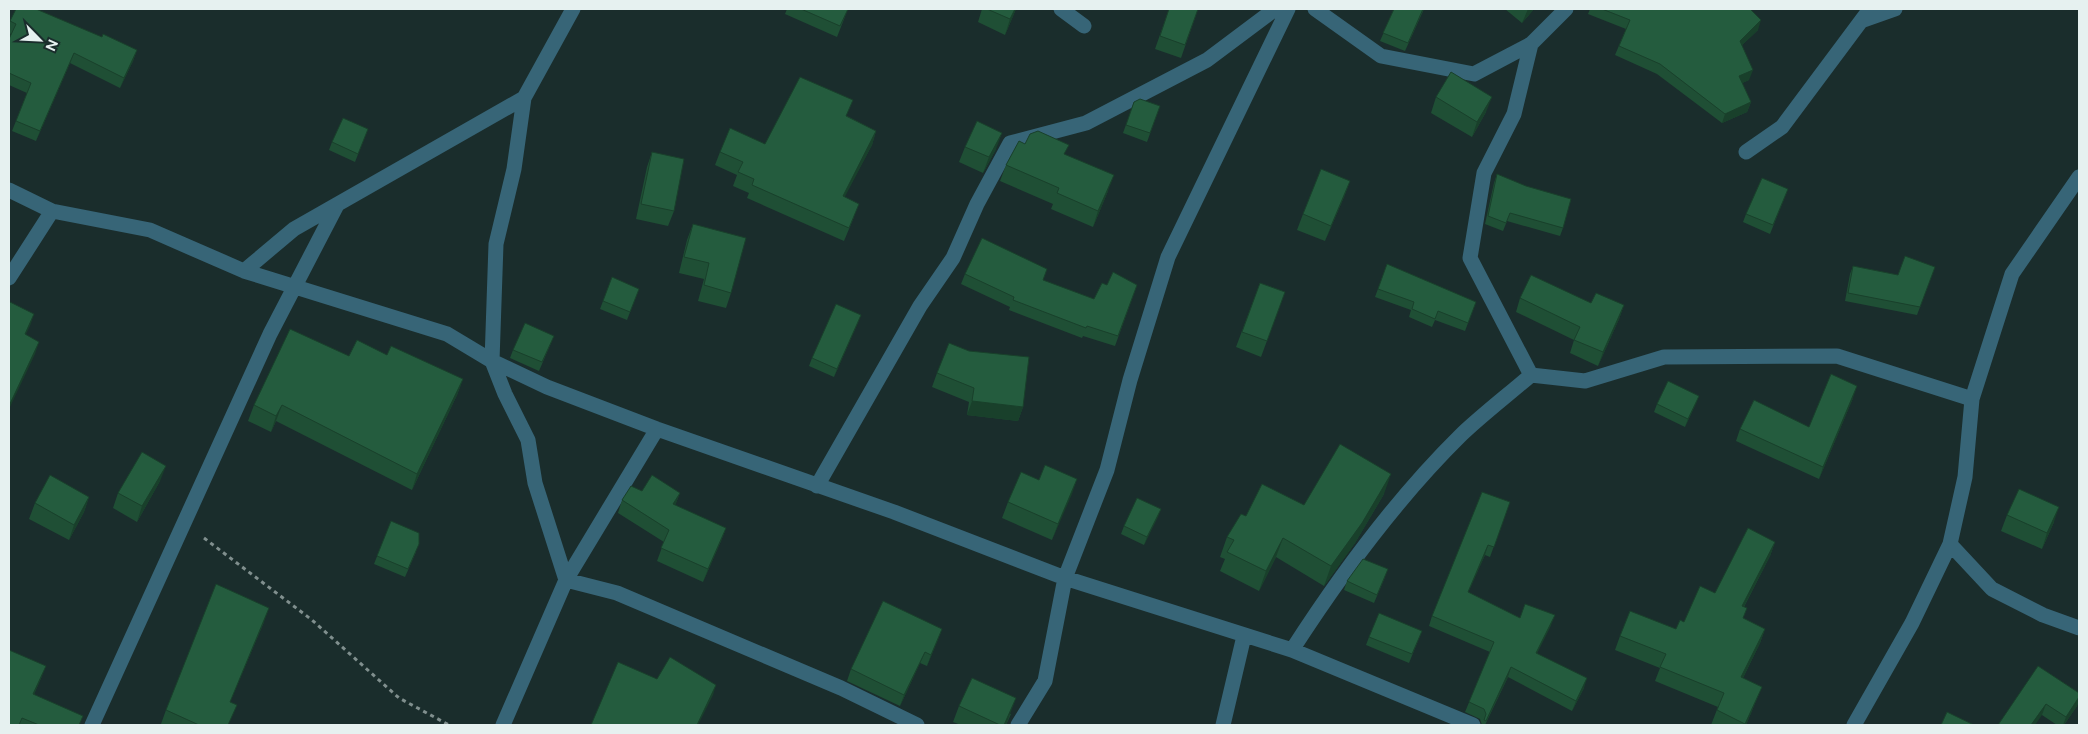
<svg xmlns="http://www.w3.org/2000/svg" width="2088" height="734" viewBox="0 0 2088 734" font-family="Figtree,sans-serif">
  <rect width="100%" height="100%" fill="#1a2d2c"/>
  <g fill="none" stroke-linecap="round" stroke-linejoin="round">
    <path stroke="#808f8e" stroke-width="3" stroke-dasharray="4 4" stroke-linecap="butt" d="M204 538 312 620 399 698 449 725"/>
    <path stroke="#376577" stroke-width="15" d="M573 9 524 98 514 169 496 244 492 361 505 394 528 440 535 483 566 580 617 593 841 688 917 725
      M1061 9 1084 26
      M1315 9 1381 56 1474 74 1531 44 1566 9
      M1861 21 1895 9
      M1746 152 1782 127 1870 9
      M9 190 52 211 150 230 244 271 447 334 492 361 547 387 657 429 894 512 1065 578 1292 650 1473 725
      M244 271 294 229 524 98
      M9 278 52 211
      M1531 375 1470 258 1484 173 1514 114 1531 44
      M817 486 920 306 953 258 977 204 1010 143 1086 123 1207 60 1275 9
      M1950 544 1992 589 2043 615 2079 628
      M1292 650C1341 574 1397 498 1461 435 1483 414 1508 395 1531 375L1585 381 1664 357 1837 356 1972 399
      M92 725 270 334 337 205
      M503 725 566 580 657 429
      M1018 725 1045 681 1065 578 1107 470 1130 380 1168 257 1288 9
      M1223 725 1244 636
      M1854 725 1912 623 1950 544 1965 477 1972 399 2012 274 2079 177"/>
  </g>
  <path fill="#1f4f35" d="M787 9H848L837 37 785 14Z
    M982 9H1016L1005 35 978 22Z
    M1169 9H1198L1181 58 1155 49Z
    M1394 9H1424L1405 51 1380 41Z
    M1505 9H1534L1522 23Z
    M1590 9H1750L1758 30 1742 45 1749 80 1742 83 1751 102 1747 112 1722 123 1657 74 1615 55 1626 29 1588 14Z
    M10 21 102 37 137 50 133 61 120 88 70 63 36 141 12 131 27 93 9 85V39L11 34 9 33V26Z
    M1436 97 1486 112 1472 137 1431 113Z
    M1134 102 1160 106 1147 142 1123 133Z
    M847 116 876 131 872 145 844 197 854 217 844 241 747 198 749 193 733 186 737 175 715 165 720 152 765 144Z
    M368 129 355 162 329 150 332 142Z
    M1025 144 1065 155 1108 191 1093 227 1051 209 1053 204 1000 181 1006 165Z
    M965 147 996 149 983 173 959 162Z
    M652 152 674 211 668 226 636 219 647 167Z
    M1497 174 1563 228 1560 236 1507 221 1503 231 1485 224 1494 183Z
    M1350 181 1344 197 1325 241 1297 230 1303 214Z
    M1788 189 1770 234 1743 222 1746 214Z
    M693 224 731 293 726 308 698 301 704 279 679 273 687 240Z
    M1387 264 1476 302 1465 331 1435 320 1432 327 1409 317 1411 310 1375 297Z
    M1853 266 1898 275 1935 267 1917 315 1845 301 1850 274Z
    M965 274 1094 299 1107 285H1137L1115 346 1083 336 1082 338 1009 310 1010 307 961 284Z
    M1260 283 1285 292 1261 357 1236 347Z
    M639 289 627 320 600 309 603 301Z
    M1520 298 1591 303 1624 305 1619 319 1598 366 1570 353 1574 340 1516 312Z
    M861 315 834 377 809 366 812 358Z
    M554 336 539 371 510 358 513 350Z
    M969 351 1023 407 1018 421 967 415 969 402 932 387 937 373Z
    M387 355 463 379 457 395 412 490 276 421 271 432 248 421 254 405 349 356Z
    M1699 396 1685 427 1654 412 1657 404Z
    M1853 398 1819 479 1736 441 1740 429 1809 427Z
    M1077 479 1052 540 1002 518 1008 502 1039 480Z
    M160 481 137 522 113 508 118 493Z
    M642 491 680 493 675 505 726 528 721 541 703 582 657 561 664 542 618 513 622 500Z
    M1384 494 1355 543 1324 586 1276 557 1259 591 1220 571 1225 559 1220 557 1227 537 1246 516 1304 505Z
    M89 497 84 512 69 540 29 519 35 503Z
    M1510 502 1490 557 1485 555 1468 592 1520 618 1551 625 1537 653 1584 688 1572 711 1508 677 1485 725H1482L1480 719 1465 712 1490 652 1429 626 1432 616Z
    M1161 509 1144 545 1121 534 1124 526Z
    M2007 515 2054 522 2042 549 2001 531Z
    M391 521 416 552 405 577 374 564Z
    M1775 542 1770 556 1744 607 1743 618 1765 629 1760 643 1743 678 1762 687 1756 701 1746 725H1711L1718 707 1655 681 1660 668 1615 650 1620 636 1676 629 1715 593Z
    M1385 577 1374 603 1344 590 1347 581Z
    M264 622 230 702 229 725H163L161 724 166 710Z
    M942 629 927 666 920 663 900 706 847 681 851 669Z
    M1422 631 1409 663 1366 645 1369 637Z
    M2038 666 2079 693V700L2077 706 2064 725H2057L2042 715Z
    M42 676 34 694 80 725H9Z
    M959 706 1011 714 1006 725H961L953 722Z"/>
  <path fill="#19402b" d="M1015 9H1016L1005 35 1010 19Z
    M1528 9H1534L1522 23Z
    M1761 20 1758 30 1737 50 1740 41Z
    M137 50 133 61 120 88 124 78Z
    M74 53 70 63 36 141 40 131Z
    M1753 70 1749 80 1736 86 1739 76Z
    M1492 97 1486 112 1472 137 1477 122Z
    M1751 102 1747 112 1722 123 1725 114Z
    M876 131 872 145 838 210 843 196Z
    M1002 133 996 149 983 173 989 157Z
    M1114 175 1108 191 1093 227 1098 211Z
    M1350 181 1344 197 1325 241 1331 226Z
    M1624 305 1619 319 1598 366 1603 352Z
    M34 314 30 326 20 346 25 334Z
    M861 315 858 323 834 377 837 369Z
    M39 342 35 354 9 409V406Z
    M463 379 457 395 412 490 417 474Z
    M1857 386 1853 398 1819 479 1823 467Z
    M1699 396 1696 404 1685 427 1688 419Z
    M972 401 1023 407 1018 421 967 415Z
    M282 405 276 421 271 432 276 416Z
    M166 466 160 481 137 522 142 506Z
    M1391 474 1384 494 1355 543 1324 586 1331 566Z
    M1077 479 1072 494 1052 540 1058 524Z
    M680 493 675 506 673 504Z
    M89 497 84 512 69 540 74 525Z
    M2059 507 2054 522 2042 549 2047 533Z
    M1161 509 1158 517 1144 545 1147 537Z
    M726 528 721 541 703 582 708 569Z
    M1283 538 1276 557 1259 591 1266 571Z
    M1775 542 1770 556 1737 620 1742 606Z
    M1488 545 1485 555 1464 602 1468 592Z
    M269 608 264 622 224 716 230 702Z
    M1555 615 1551 625 1532 663 1536 653Z
    M942 629 938 640 927 666 931 655Z
    M1765 629 1760 643 1736 692 1741 677Z
    M925 652 920 663 900 706 904 695Z
    M46 666 42 676 30 704 33 694Z
    M1511 667 1508 677 1484 725 1486 721Z
    M1587 678 1584 688 1572 711 1576 701Z
    M716 685 713 695 698 725H697Z
    M1762 687 1756 701 1746 725H1744Z
    M2079 697 2077 706 2064 725H2063L2066 717Z
    M1016 698 1006 725H1004Z
    M2046 704 2042 715 2035 725H2031Z"/>
  <path fill="#245c3e" stroke="#19402b" d="M16 9H36L102 37 103 34 137 50 124 78 74 53 40 131 16 121 31 83 9 73V39L16 24 10 21Z
    M801 9H848L840 26Z
    M987 9H1015L1010 19Z
    M1169 9H1198L1185 45 1160 36Z
    M1394 9H1423L1408 43 1383 33Z
    M1602 9H1750L1761 20 1740 41 1753 70 1739 76 1751 102 1725 114 1660 64 1619 46 1630 20Z
    M1451 72 1492 97 1477 122 1436 97Z
    M800 77 853 100 846 116 876 131 843 196 859 204 849 228 752 185 754 179 738 172 743 162 720 152 730 128 765 144Z
    M1140 99 1160 106 1150 133 1126 125 1134 102Z
    M343 118 368 129 358 154 332 142Z
    M977 121 1002 133 989 157 965 147Z
    M1038 131 1069 145 1064 154 1114 175 1098 211 1057 193 1059 188 1006 165 1019 141 1025 144 1030 134Z
    M652 152 684 159 674 211 641 204Z
    M1321 169 1350 181 1331 226 1303 214Z
    M1497 174 1526 186 1571 199 1563 228 1510 213 1506 223 1488 216Z
    M1762 178 1788 189 1773 225 1746 214Z
    M693 224 746 238 731 293 704 285 709 263 684 257Z
    M982 238 1047 269 1043 280 1094 299 1102 283 1107 285 1113 272 1137 285 1118 336 1087 326 1086 328 1013 300 1014 297 965 274Z
    M1905 256 1935 267 1920 307 1848 293 1853 266 1898 275Z
    M1387 264 1476 302 1468 323 1438 311 1435 319 1412 309 1414 302 1378 289Z
    M1531 275 1591 303 1596 293 1624 305 1603 352 1574 340 1580 327 1520 298Z
    M612 277 639 289 630 312 603 301Z
    M1260 283 1285 292 1267 341 1242 332Z
    M10 302 34 314 25 334 39 342 9 406V305Z
    M836 304 861 315 837 369 812 358Z
    M525 323 554 336 542 362 513 350Z
    M290 329 349 356 357 340 387 355 391 346 463 379 417 474 282 405 276 416 254 405Z
    M949 343 969 351 1029 357 1023 407 972 401 974 388 937 373Z
    M1831 374 1857 386 1823 467 1740 429 1754 400 1809 427Z
    M1668 381 1699 396 1688 419 1657 404Z
    M1340 444 1391 474 1362 523 1331 566 1283 538 1266 571 1227 552 1234 540 1227 537 1241 514 1246 516 1262 484 1304 505Z
    M142 452 166 466 142 506 118 493Z
    M1045 465 1077 479 1058 524 1008 502 1021 472 1039 480Z
    M50 475 89 497 74 525 35 503Z
    M652 475 680 493 673 504 726 528 708 569 661 548 669 530 622 500 631 486 642 491Z
    M2019 489 2059 507 2047 533 2007 515Z
    M1482 492 1510 502 1494 547 1488 545 1468 592 1520 618 1525 604 1555 615 1536 653 1587 678 1576 701 1511 667 1486 721 1484 720 1486 714 1484 709 1469 702 1494 642 1432 616Z
    M1137 498 1161 509 1147 537 1124 526Z
    M391 521 419 533V544L408 569 377 556Z
    M1748 528 1775 542 1742 606 1747 608 1743 618 1765 629 1741 677 1762 687 1745 724 1717 710 1724 693 1660 667 1666 654 1620 636 1630 611 1676 629 1680 620 1684 622 1700 586 1715 593Z
    M1363 559 1388 569 1377 595 1347 581Z
    M216 584 269 608 230 702 237 705 228 725H199L166 710Z
    M883 601 942 629 931 655 925 652 904 695 851 669Z
    M1379 613 1422 631 1412 654 1369 637Z
    M9 650 46 666 33 694 83 716 79 725H39L22 718 19 725H9Z
    M670 657 716 685 697 725H591L618 662 657 679Z
    M2038 666 2079 693V697L2066 717 2046 704 2031 725H1998Z
    M972 678 1016 698 1004 725H1000L959 706Z
    M1947 712 1974 725H1941Z"/>
  <rect width="2088" height="734" fill="none" stroke="#e6f1f0" stroke-width="20"/>
  <g transform="translate(40 40) rotate(114)" stroke="#1a2d2c" stroke-width="4" paint-order="stroke">
  <path d="M0-4L9 19L0 12L-9 19Z" fill="#e6f1f0"/>
  <text y="-8" font-size="14" font-weight="bold" text-anchor="middle" fill="#e6f1f0">N</text>
  </g>
</svg>
